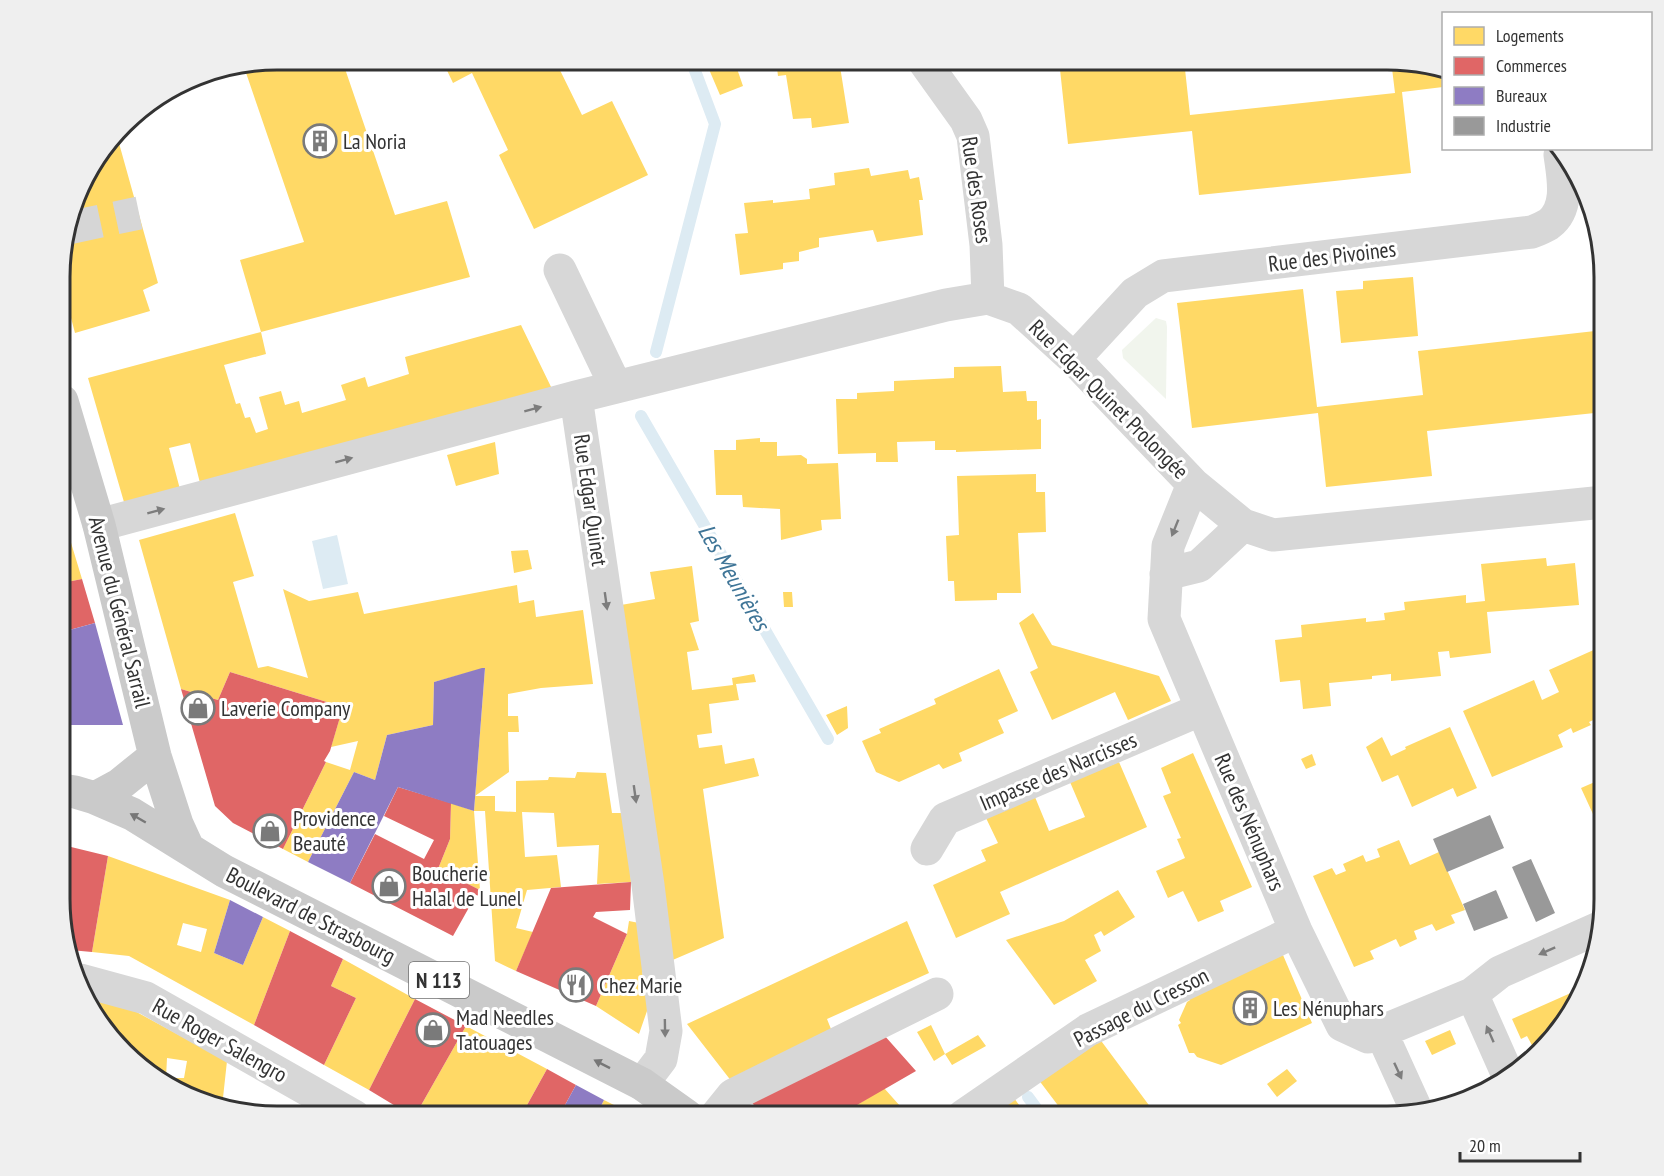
<svg xmlns="http://www.w3.org/2000/svg" width="1664" height="1176" viewBox="0 0 1664 1176" font-family="'PT Sans Narrow',sans-serif">
  <rect width="100%" height="100%" fill="#fff"/>
  <path fill="#f1f5ed" d="M1156 318 1166 321 1167 327 1166 399 1123 358 1122 350Z"/>
  <path fill="#ddebf3" d="M337 535 348 584 323 589 312 541Z"/>
  <path fill="#ffd966" fill-rule="evenodd" d="M277 60H342L395 215 447 201 470 277 261 332 240 260 304 242 244 67Z
    M442 60H555L582 115 612 101 648 175 534 229 499 155 508 150 472 73 453 83Z
    M705 60H734L743 86 720 95Z
    M776 60H839L849 123 812 128 811 118 793 119 786 75 778 76Z
    M1059 60H1184L1190 115 1395 93 1391 60 1443 69V87L1402 92 1411 173 1199 195 1192 131 1068 144Z
    M117 136 158 283 143 290 150 311 75 333 62 284V249L83 181Z
    M869 168 871 176 908 170 910 179 919 177 923 200H919L923 235 877 242 873 230 819 238V247L799 252V261L783 263V269L740 275 735 234 748 233 744 203 773 200V203L810 199 809 189 835 185 834 173Z
    M1413 277 1418 336 1341 343 1336 291 1363 289V281Z
    M1303 289 1317 407 1423 395 1418 351 1604 330V412L1427 431 1432 476 1326 487 1318 413 1192 428 1177 303Z
    M521 325 553 391 201 487 190 443 169 448 181 493 126 509 88 378 261 332 266 354 224 365 236 404 240 403 245 418 250 417 256 433 268 429 259 397 281 391 285 405 299 401 302 413 346 400 341 385 365 377 368 387 409 374 405 357Z
    M1001 366 1003 392 1026 391 1027 401H1037V420L1041 419V449L956 452V450H935V441L897 442 898 462H876V453L838 454 836 399H857V393L894 391V381L954 378V367Z
    M760 438V442H777V456L801 455 807 459V464L838 463 841 519 821 520 822 530 781 540 780 509 743 507 742 495H716L714 450H736V440Z
    M495 442 499 474 456 486 447 455Z
    M1036 474V492H1045L1046 532 1018 533 1021 593H997V600L955 601 954 581H948L946 536 959 535 957 476Z
    M62 513 82 579 62 583Z
    M235 513 254 576 233 582 258 668 268 666 308 678 283 589 309 601 358 592 364 614 517 585 519 603 534 600 536 617 583 610 593 684 541 688 508 694V716H518L519 732H508L509 772 475 796H495V811L516 812V781L548 780 549 777 575 778 577 772 606 773 612 813H627L631 882 597 884 599 845 557 847 554 813 522 812 525 857 557 855 561 887 527 890 516 928 533 932 516 971 495 961 485 811H474L485 668 434 682 433 725 387 735 375 780 354 772 308 862 283 849 326 762 350 770 358 741 331 747 343 707 230 672 218 700 181 689 139 540Z
    M528 550 532 569 514 573 511 551Z
    M1546 558 1547 566 1575 563 1579 605 1487 612 1491 653 1450 658 1449 651 1438 652 1441 676 1391 681V674L1372 676V679L1329 683 1331 706 1303 709 1300 680 1280 682 1275 640 1302 637 1301 625 1366 618V622L1385 620 1384 613 1405 610 1404 602 1466 595V603L1485 601 1481 564Z
    M692 566 699 621 690 623 699 650 687 652 692 690 733 685 732 678 754 674 756 682 736 684 739 700 709 704 712 733 697 735 699 748 722 745 725 764 754 758 759 776 703 789 724 938 668 962 621 605 655 599 650 572Z
    M783 592H792L793 607H784Z
    M1033 613 1052 645 1159 676 1171 701 1128 720 1115 692 1052 720 1030 672 1038 668 1019 623Z
    M1598 648 1601 655 1604 654V715L1589 722 1591 725 1573 733 1571 728 1558 735 1563 747 1492 777 1463 711 1534 680 1542 700 1559 692 1549 670Z
    M999 669 1018 711 998 720 1004 733 959 753 962 761 943 769 939 764 899 782 876 772 862 741 881 733 879 729 936 704 934 699Z
    M847 706 848 728 837 735 826 715Z
    M1450 727 1477 788 1457 797 1453 788 1412 807 1398 775 1382 782 1366 747 1382 737 1391 756 1406 749 1405 747Z
    M1193 753 1252 887 1220 901 1224 911 1198 922 1183 891 1168 898 1156 871 1185 858 1177 839 1181 838 1163 796 1171 793 1161 768Z
    M1312 754 1316 765 1306 769 1301 759Z
    M1119 762 1147 827 1000 892 1010 914 956 938 933 885 986 861 981 850 998 843 986 818 1035 797 1049 831 1085 817 1070 782Z
    M1604 778V838L1581 788Z
    M451 803 474 811 480 890 438 869 450 839Z
    M1399 840 1410 865 1439 852 1465 910 1451 915 1455 923 1436 931 1432 924 1414 931 1417 939 1400 947 1396 939 1370 951 1374 959 1354 967 1313 876 1332 868 1336 875 1346 871 1343 864 1363 855 1366 862 1380 857 1377 849Z
    M62 845 67 846 63 870H62Z
    M108 856 230 900 214 953 243 965 263 917 290 931 254 1025 129 956 92 952ZM183 923 207 929 201 952 177 945Z
    M1118 890 1135 917 1104 936 1101 931 1094 935 1101 951 1085 960 1097 981 1054 1005 1006 940 1064 921Z
    M629 921 639 923 643 980 647 1003V1011L639 1034 596 1006 627 934Z
    M907 921 929 973 827 1019 831 1029 732 1082 687 1024Z
    M1283 955 1312 1023 1221 1065 1197 1057 1194 1053H1189L1178 1025 1181 1023 1179 1020 1187 1002 1190 1000 1189 997Z
    M343 959 415 999 369 1090 324 1065 356 998 331 986Z
    M1582 988 1559 1031 1528 1056 1526 1052 1534 1049 1527 1036 1521 1039 1512 1019Z
    M94 1000 131 1009 227 1061 222 1107 207 1104 145 1071 94 1013ZM167 1058 187 1061 184 1078H166Z
    M931 1025 945 1054 978 1035 986 1046 952 1065 945 1054 934 1061 917 1032Z
    M466 1026 547 1069 521 1116H415Z
    M1450 1030 1456 1044 1432 1055 1425 1041Z
    M1099 1038 1157 1116H1066L1038 1079Z
    M1287 1069 1297 1081 1277 1097 1267 1084Z
    M884 1088 909 1116H838L865 1100Z
    M1014 1098 1027 1116H984Z
    M604 1100 626 1111 624 1116H596Z"/>
  <path fill="#e06666" d="M82 579 95 623 62 632V583Z
    M230 672 343 707 330 751 324 761 326 762 283 849 233 823 215 806 181 689 218 700Z
    M398 787 451 803 450 839 438 869 480 890V896L476 895 453 936 350 883 375 834 424 859 434 840 384 816Z
    M67 846 108 856 92 952 70 950 62 927V890Z
    M631 882 630 910 596 912 593 917 627 934 596 1006 516 971 551 888Z
    M290 931 343 959 331 986 356 998 324 1065 254 1025Z
    M415 999 466 1026 415 1116H412L369 1090Z
    M884 1035 916 1071 838 1116H765L747 1098Z
    M547 1069 576 1085 559 1116H521Z"/>
  <path fill="#8e7cc3" d="M95 623 123 725H62V632Z
    M482 668H485L474 811 398 787 350 883 308 862 354 772 375 780 387 735 433 725 434 682Z
    M230 900 263 917 243 965 214 953Z
    M576 1085 604 1100 596 1116H559Z"/>
  <path fill="#999" d="M1490 815 1504 848 1447 872 1433 839Z
    M1531 859 1555 913 1536 922 1512 867Z
    M1496 890 1508 918 1474 931 1463 904Z"/>
  <g fill="none" stroke-linecap="round" stroke-linejoin="round">
    <path stroke="#ddebf3" stroke-width="12" d="M656 352 715 124 691 60
      M641 416 828 739
      M1028 1097 1042 1116"/>
    <path stroke="#d6d6d6" stroke-width="33" stroke-dasharray="33 16" stroke-linecap="butt" d="M68 228 139 213"/>
    <path stroke="#d7d7d7" stroke-width="33" d="M923 60 966 120 973 136 986 245 988 298
      M560 270 616 387
      M1074 359 1135 293 1163 276 1532 232C1537 230 1544 227 1549 224 1570 208 1563 177 1560 155
      M576 397 648 885 666 1031 661 1059 642 1084
      M1193 484 1168 546 1164 619 1296 931 1342 1025 1368 1037 1472 994 1500 972 1601 927
      M99 525 576 397 946 305 988 298 1019 309 1074 359 1193 484 1243 525 1273 535 1604 502
      M1166 574 1199 566 1243 525
      M927 849 945 819 1202 709
      M80 980 146 998 354 1116
      M1472 994 1507 1073
      M1381 1032 1416 1109
      M716 1116 733 1095 937 994
      M963 1116 1088 1030 1296 931"/>
    <path stroke="#cacaca" stroke-width="33" d="M62 401 99 525 155 756 177 824 188 848
      M62 790 75 792 95 798 132 814 224 871 642 1084 687 1116
      M95 798 119 785 155 756"/>
  </g>
  <defs><path id="oneway-solid" d="M-6-.8H1V-3.2L6.5 0L1 3.2V.8H-6Z" transform="scale(1.5)"/></defs>
  <g fill="#7d7d7d">
    <use href="#oneway-solid" transform="translate(533 409) rotate(-15)"/>
    <use href="#oneway-solid" transform="translate(344 460) rotate(-15)"/>
    <use href="#oneway-solid" transform="translate(156 511) rotate(-15)"/>
    <use href="#oneway-solid" transform="translate(1175 528) rotate(112)"/>
    <use href="#oneway-solid" transform="translate(606 601) rotate(82)"/>
    <use href="#oneway-solid" transform="translate(635 794) rotate(82)"/>
    <use href="#oneway-solid" transform="translate(1547 951) rotate(156)"/>
    <use href="#oneway-solid" transform="translate(665 1028) rotate(89)"/>
    <use href="#oneway-solid" transform="translate(1490 1034) rotate(-114)"/>
    <use href="#oneway-solid" transform="translate(1398 1071) rotate(65)"/>
  </g>
  <g fill="#777">
    <use href="#oneway-solid" transform="translate(138 818) rotate(-150)"/>
    <use href="#oneway-solid" transform="translate(602 1064) rotate(-153)"/>
  </g>
  <defs>
    <g id="building-ring" transform="scale(1.725)"><circle r="9.5" fill="#fff" stroke="#7a7a7a" stroke-width="1.5"/><path d="M-4-6H4V6H1V3H-1V6H-4ZM-2.5-4.3h1.7v1.8h-1.7ZM.8-4.3h1.7v1.8H.8ZM-2.5-1h1.7V.8h-1.7ZM.8-1h1.7V.8H.8Z" fill="#7a7a7a"/></g>
    <g id="shop-ring" transform="scale(1.725)"><circle r="9.5" fill="#fff" stroke="#7a7a7a" stroke-width="1.5"/><path d="M-5-2.5h2.3a2.7 3.5 0 0 1 5.4 0H5L5.5 6h-11ZM-1.5-2.5h3a1.5 2.3 0 0 0-3 0Z" fill="#7a7a7a"/></g>
    <g id="restaurant-ring" transform="scale(1.725)"><circle r="9.5" fill="#fff" stroke="#7a7a7a" stroke-width="1.5"/><path d="M-5-6h1v4h1v-4h1v4h1v-4h1v5L-1.5 .5V6h-2V.5L-5-1ZM5-6V6H3V1.5H1.5Q1.5-4 5-6Z" fill="#7a7a7a"/></g>
  </defs>
  <g fill-rule="evenodd">
    <use href="#building-ring" x="320" y="141"/>
    <use href="#shop-ring" x="198" y="708"/>
    <use href="#shop-ring" x="270" y="831"/>
    <use href="#shop-ring" x="389" y="886"/>
    <use href="#restaurant-ring" x="576" y="985"/>
    <use href="#building-ring" x="1250" y="1008"/>
    <use href="#shop-ring" x="433" y="1030"/>
  </g>
  <g text-anchor="middle" dominant-baseline="central" stroke-width="6" stroke-linejoin="round" paint-order="stroke">
    <rect fill="#fff" stroke="#707070" stroke-width="1.5" x="409" y="962" width="60" height="36" rx="4.5"/>
    <g font-size="21" font-weight="bold" fill="#333">
      <text x="439" y="980">N 113</text>
    </g>
    <g font-size="22" fill="#333" stroke="#fff" text-anchor="start">
      <text x="343" y="141">La Noria</text>
      <text x="221" y="708">Laverie Company</text>
      <text x="293" y="818">Providence<tspan x="293" dy="25">Beauté</tspan></text>
      <text x="412" y="873">Boucherie<tspan x="412" dy="25">Halal de Lunel</tspan></text>
      <text x="599" y="985">Chez Marie</text>
      <text x="1273" y="1008">Les Nénuphars</text>
      <text x="456" y="1017">Mad Needles<tspan x="456" dy="25">Tatouages</tspan></text>
    </g>
    <g font-size="22" fill="#333" stroke="#fff">
      <text transform="translate(977 190) rotate(82)">Rue des Roses</text>
      <text transform="translate(1332 256) rotate(-7)">Rue des Pivoines</text>
      <text transform="translate(1109 399) rotate(45)">Rue Edgar Quinet Prolongée</text>
      <text transform="translate(591 500) rotate(82)">Rue Edgar Quinet</text>
      <text transform="translate(120 612) rotate(76)">Avenue du Général Sarrail</text>
      <text transform="translate(1058 771) rotate(-23)">Impasse des Narcisses</text>
      <text transform="translate(1250 822) rotate(67)">Rue des Nénuphars</text>
      <text transform="translate(311 915) rotate(27)">Boulevard de Strasbourg</text>
      <text transform="translate(1141 1007) rotate(-27)">Passage du Cresson</text>
      <text transform="translate(220 1040) rotate(29)">Rue Roger Salengro</text>
    </g>
    <g font-size="24" font-style="italic" fill="#3f7597" stroke="#fff">
      <text transform="translate(734 577) rotate(60)">Les Meunières</text>
    </g>
  </g>
  <path d="M0 0H1664V1176H0ZM277 70H1387A207 207 0 0 1 1594 277V899A207 207 0 0 1 1387 1106H277A207 207 0 0 1 70 899V277A207 207 0 0 1 277 70Z" fill="#efefef" fill-rule="evenodd"/>
  <path fill="none" stroke="#333" stroke-width="3" d="M277 70H1387A207 207 0 0 1 1594 277V899A207 207 0 0 1 1387 1106H277A207 207 0 0 1 70 899V277A207 207 0 0 1 277 70Z"/>
  <rect x="1442" y="12" width="210" height="138" fill="#ffffff" stroke="#adadad" stroke-width="1.5"/>
  <rect x="1454" y="27" width="30" height="18" fill="#ffd966" stroke="#adadad" stroke-width="1.5"/>
  <text x="1496" y="42" font-size="18" fill="#333333">Logements</text>
  <rect x="1454" y="57" width="30" height="18" fill="#e06666" stroke="#adadad" stroke-width="1.5"/>
  <text x="1496" y="72" font-size="18" fill="#333333">Commerces</text>
  <rect x="1454" y="87" width="30" height="18" fill="#8e7cc3" stroke="#adadad" stroke-width="1.5"/>
  <text x="1496" y="102" font-size="18" fill="#333333">Bureaux</text>
  <rect x="1454" y="117" width="30" height="18" fill="#999999" stroke="#adadad" stroke-width="1.5"/>
  <text x="1496" y="132" font-size="18" fill="#333333">Industrie</text>
  <path d="M1460 1152v9h120v-9" fill="none" stroke="#333333" stroke-width="3"/>
  <text x="1469" y="1152" font-size="18" fill="#333333" stroke="#ffffff" stroke-width="4.5" paint-order="stroke">20 m</text>
</svg>
